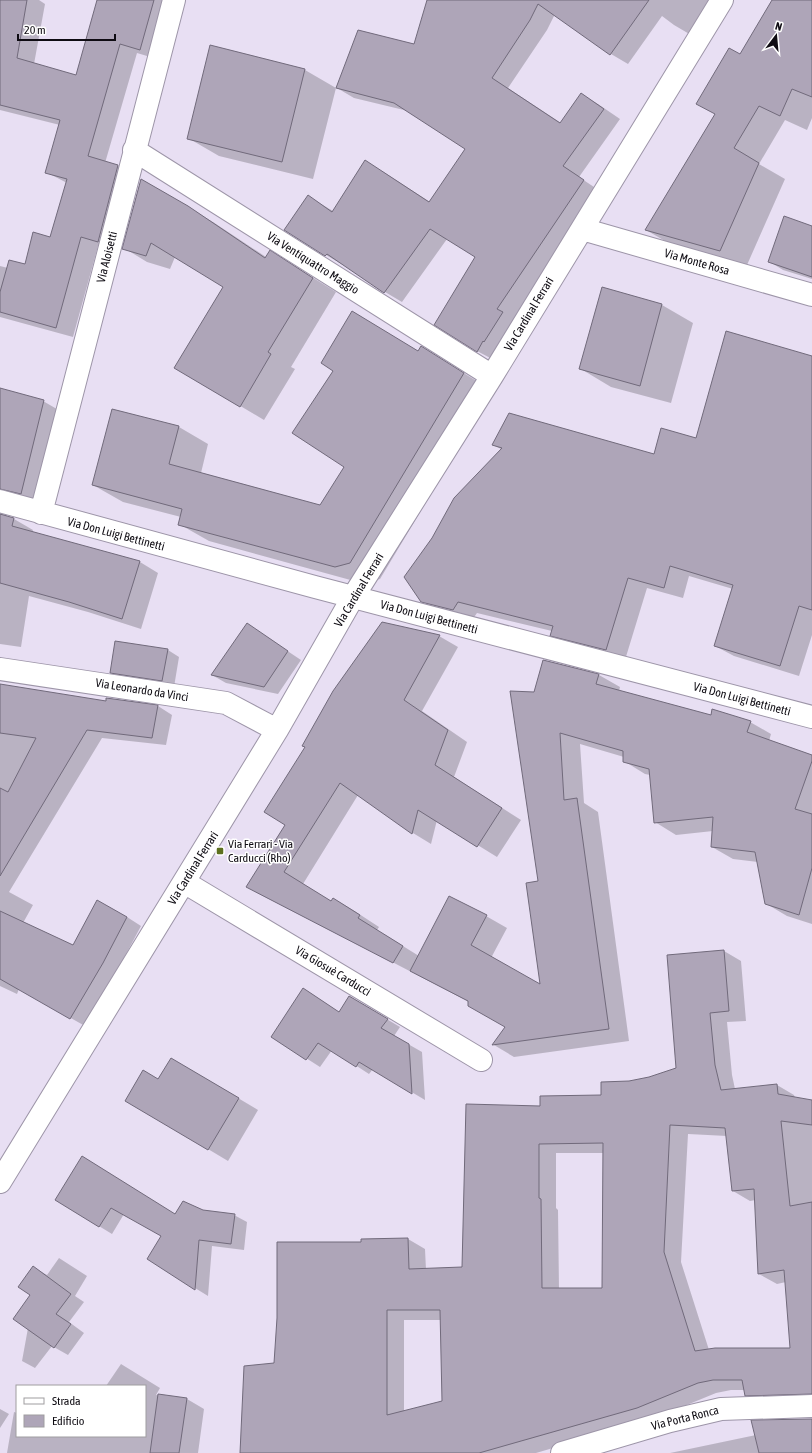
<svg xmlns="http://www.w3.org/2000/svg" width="812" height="1453" viewBox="0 0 812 1453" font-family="'Asap Condensed',sans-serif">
  <rect width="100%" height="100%" fill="#e8dff3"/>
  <path fill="#0003" fill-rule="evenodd" d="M0 0H39L45 4 34 64 77 76 98 0H174L157 59 137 53 105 163 118 166 135 176 115 251 98 246 73 337 0 317V266L8 268 25 266 50 238 67 183 46 172 60 125 0 110Z
    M428 0H713L691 35 674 25 662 16 628 64 611 54 555 14 547 30 508 88 561 123 581 94 598 104 620 119 579 177 600 191 514 319 519 322 494 360 477 351 476 257 447 239 402 302 385 292 343 264V265L326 255 285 230 309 197 333 211 382 171 430 202 466 149 408 111 354 98 337 88 415 45Z
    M773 0H812V118L807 130 785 120 759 164 785 179 747 265 672 245 646 230 716 114 740 55Z
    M305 70 336 88 313 179 219 156 188 138Z
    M141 180 213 222 266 257 294 266 336 292 291 367 295 369 264 420 176 368 224 286 175 257 170 269 147 262 124 248Z
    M812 227V279L783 270 770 262Z
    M602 289 662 305 693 323 671 403 611 387 581 369Z
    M421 347 493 391 380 579 365 584 209 541 179 524 181 517 123 502 93 485 113 410 179 427 208 444 201 473 321 507Z
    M812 357V635L799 676 734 656 715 646 733 589 689 576 683 598 647 588 625 660 570 646 551 635 552 631 477 613 472 620 441 612 422 601 501 449 493 445 655 455 696 439Z
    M0 392 43 401 62 412 39 504 7 508V517L14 519 33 530 32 533 140 562 158 573 141 629 88 612 29 596 21 647 0 644Z
    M247 624 301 660 278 694 226 683 212 675Z
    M439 636 458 647 422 711 467 742 454 777 521 820 497 857 437 820 431 844 413 833 358 795 303 884 332 902 334 899 353 910 379 927 377 930 419 956 486 916 507 928 491 958 541 986 534 693 544 661 599 675 620 687 619 691 711 716 750 722 771 734 769 741 812 756V924L787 916 765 903 758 862 733 859 712 847 713 831 676 835 655 822 650 775 645 774 624 761V757L580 744 584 803 598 812 629 1041 514 1057 494 1045 506 1027 469 1002 248 887Z
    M168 650 179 657 174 687 122 679 111 672Z
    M0 685 107 702 158 706 172 715 166 745 102 738 9 892 33 905 23 923 74 947 127 917 141 926 117 971 85 1026 19 989 17 994 0 986Z
    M724 951 741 961 746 1021 727 1022 732 1075 735 1089 777 1085 794 1095 795 1098 812 1101V1404L764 1405 746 1395 745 1390H731L716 1393 655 1418 536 1453H239H241L275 1364 362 1243 408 1239 425 1249 426 1270 463 1268 541 1107 602 1096 629 1082 649 1078 677 1069ZM688 1134 727 1136 733 1191 750 1201 756 1200 759 1274 777 1284 786 1282 792 1349 709 1350 681 1262ZM556 1153H604L603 1289H559L558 1210 556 1208ZM404 1320H441L443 1402 404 1411Z
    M350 997 400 1027 394 1036 422 1052 425 1100 373 1069 369 1074 332 1050 320 1067 273 1037 339 1013Z
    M191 1070 258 1110 228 1161 126 1100 159 1080Z
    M56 1200 175 1215 203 1211 234 1215 247 1222 244 1250 212 1246 208 1296 148 1259 162 1236 124 1214 112 1234Z
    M59 1258 87 1276 75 1296 84 1302 69 1322 84 1333 68 1355 52 1346 35 1368 22 1361 28 1328 33 1267 47 1275Z
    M121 1364 160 1388 156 1395 187 1399 204 1409 198 1453H7L14 1412 17 1413V1436H145V1386H106Z
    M0 1409 9 1414 0 1428Z
    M812 1419V1453H670L756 1435Z"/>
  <path fill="#aea5b8" stroke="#716a7b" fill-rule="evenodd" d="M0 0H27L17 58 76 75 97 0H154L140 50 120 44 88 156 118 165 98 242 81 237 56 328 0 312V292L9 260 25 264 33 232 50 237 67 179 45 173 60 120 0 105Z
    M427 0H649L610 55 538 4 530 20 492 78 560 123 581 93 604 109 563 166 584 180 497 309 503 312 484 342 483 341 477 352 434 325 475 257 430 229 384 293 327 254 325 256 284 230 308 195 332 212 365 160 429 202 465 149 394 103 336 88 358 30 414 44Z
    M772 0H812V97L792 89 780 116 759 106 734 148 759 163 720 251 645 230 715 114 696 104 729 48 740 54Z
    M210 45 305 69 282 162 187 139Z
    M141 179 188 206 265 258 270 250 313 278 268 352 271 354 240 407 174 368 223 287 151 243 146 256 122 249Z
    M784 216 812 226V277L768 262Z
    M602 287 662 304 640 386 579 369Z
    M352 311 418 351 421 346 464 373 350 563 335 567 178 525 182 509 92 485 112 409 179 426 169 464 320 505 344 467 292 433 333 371 321 363Z
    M726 331 812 356V610L799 606 780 666 714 646 733 585 670 566 664 588 628 578 606 650 550 636 553 626 458 602 453 610 421 602 404 577 432 538 454 498 502 448 492 445 509 413 654 454 661 428 696 438Z
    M0 388 44 400 21 494 0 489Z
    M0 514 14 518 12 526 140 561 122 619 69 602 0 583Z
    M382 622 440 635 404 700 448 730 435 765 502 808 477 847 418 810 412 834 340 783 284 872 331 901 333 898 360 915 358 918 403 946 393 963 246 887 285 825 264 812 305 747 302 746 333 691Z
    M247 623 288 651 264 687 211 675Z
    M115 641 168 649 162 681 110 673Z
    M543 660 599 674 596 684 711 715 712 709 751 721 747 732 812 755V761L795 809 812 814V868L799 915 765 904 755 852 711 847 713 817 654 823 649 769 623 762V751L560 733 564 800 577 798 609 1029 492 1045 505 1027 468 1006V1001L410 971 449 896 487 915 471 945 540 984 526 883 538 881 510 691 534 692Z
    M0 684 106 701V698L158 705 152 738 87 730 0 876V788L8 792 36 738 0 733Z
    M97 900 127 917 103 963 70 1019 0 979V911L73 945Z
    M724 950 729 1011 710 1013 715 1065 721 1090 777 1084 778 1094 812 1100V1125L781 1121 790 1206 812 1202V1394L745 1396 742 1380H713L698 1383 637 1408 479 1453H240L244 1366 274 1363 277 1318V1242H361V1239L408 1238 409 1269 462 1267 466 1104 540 1106V1096L601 1095V1082L629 1081 649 1077 676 1068 667 955ZM670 1125 725 1128 732 1191 754 1189 758 1274 784 1270 790 1348H715L695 1351 664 1252ZM603 1143 602 1288H542L541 1199 539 1198V1144ZM387 1310H440L442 1401 387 1415Z
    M303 988 339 1012 349 996 388 1019 381 1028 409 1044 412 1094 359 1062 356 1067 318 1043 306 1060 271 1037Z
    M171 1058 239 1098 208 1150 125 1101 143 1070 158 1079Z
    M82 1156 175 1214 183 1201 203 1210 235 1214 231 1244 199 1240 195 1290 147 1259 161 1236 111 1208 99 1227 55 1200Z
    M33 1266 71 1294 56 1314 71 1324 54 1348 13 1319 30 1295 18 1287Z
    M158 1394 187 1398 179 1453H150Z
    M812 1419V1453H759L751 1420Z"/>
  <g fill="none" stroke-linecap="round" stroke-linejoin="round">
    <g stroke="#9d95a8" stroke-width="24">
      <path id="street" d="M134 150 492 376
        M582 229 812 295
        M0 501 315 587 812 717
        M41 513 174 0
        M0 669 226 703 277 730
        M184 882 481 1060
        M0 1182 277 730 353 597 492 376 722 0
        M562 1453 670 1421 721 1409 812 1406"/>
    </g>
    <use href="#street" stroke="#fff" stroke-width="22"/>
  </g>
  <rect fill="#5d701e" stroke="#fff" stroke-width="1.5" x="216" y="847" width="8" height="8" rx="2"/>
  <g text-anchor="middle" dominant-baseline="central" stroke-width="3" stroke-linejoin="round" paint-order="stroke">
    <g font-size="12" fill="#0e0b12" stroke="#fff">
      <text transform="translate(107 257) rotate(-76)">Via Aloisetti</text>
      <text transform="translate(697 262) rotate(16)">Via Monte Rosa</text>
      <text transform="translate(313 263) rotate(32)">Via Ventiquattro Maggio</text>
      <text transform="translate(529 314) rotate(-59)">Via Cardinal Ferrari</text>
      <text transform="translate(116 534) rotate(15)">Via Don Luigi Bettinetti</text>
      <text transform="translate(359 590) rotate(-59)">Via Cardinal Ferrari</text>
      <text transform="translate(429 617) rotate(15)">Via Don Luigi Bettinetti</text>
      <text transform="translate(142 690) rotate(9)">Via Leonardo da Vinci</text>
      <text transform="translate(742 699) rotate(15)">Via Don Luigi Bettinetti</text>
      <text transform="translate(193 868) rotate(-58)">Via Cardinal Ferrari</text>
      <text transform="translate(333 971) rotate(31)">Via Giosuè Carducci</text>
      <text transform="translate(685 1418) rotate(-14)">Via Porta Ronca</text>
    </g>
    <g font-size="12" fill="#0e0b12" stroke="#fff" text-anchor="start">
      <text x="228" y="844">Via Ferrari - Via<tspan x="228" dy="14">Carducci (Rho)</tspan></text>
    </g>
  </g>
  <rect x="16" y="1385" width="130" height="52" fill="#ffffff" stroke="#9f9da0"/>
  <rect x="24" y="1398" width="20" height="6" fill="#ffffff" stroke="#9f9da0"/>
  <text x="52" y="1405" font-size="12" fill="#0e0b12">Strada</text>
  <rect x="24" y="1415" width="20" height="12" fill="#aea5b8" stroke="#9f9da0"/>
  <text x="52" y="1425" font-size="12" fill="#0e0b12">Edificio</text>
  <g transform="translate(776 36) rotate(16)" stroke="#ffffff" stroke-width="3" paint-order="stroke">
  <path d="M0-3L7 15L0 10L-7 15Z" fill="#0e0b12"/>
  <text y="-6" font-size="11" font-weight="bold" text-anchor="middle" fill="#0e0b12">N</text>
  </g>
  <path d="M18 34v6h97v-6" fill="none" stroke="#0e0b12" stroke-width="2"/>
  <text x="24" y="34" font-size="12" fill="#0e0b12" stroke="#ffffff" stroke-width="3" paint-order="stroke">20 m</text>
</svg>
